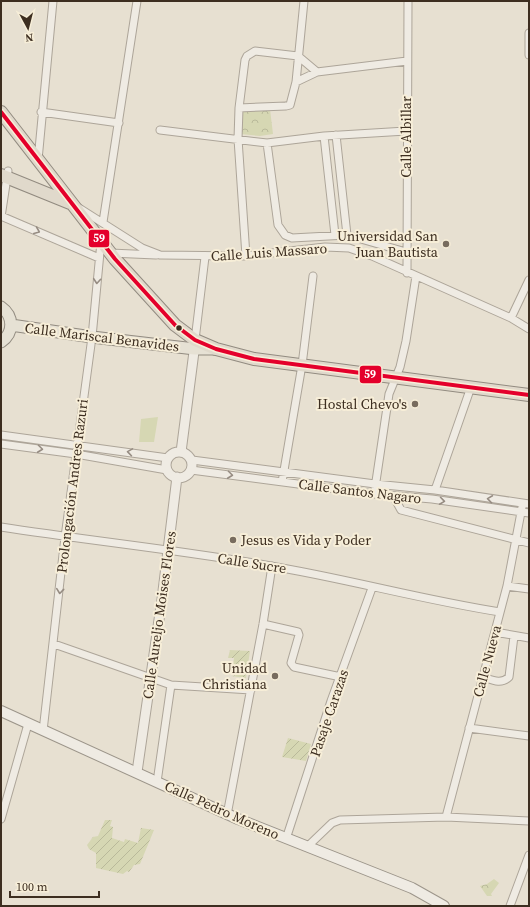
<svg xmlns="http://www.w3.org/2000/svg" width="530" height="907" viewBox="0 0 530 907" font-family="'Source Serif 4',serif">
  <defs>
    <pattern id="forest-crowns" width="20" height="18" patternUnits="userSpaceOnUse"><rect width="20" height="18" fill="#d6d7b3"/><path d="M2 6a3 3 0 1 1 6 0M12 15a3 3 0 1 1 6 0" fill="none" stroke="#b9b99a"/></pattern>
    <pattern id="garden-furrows" width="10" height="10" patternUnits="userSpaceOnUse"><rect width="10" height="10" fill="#d6d7b3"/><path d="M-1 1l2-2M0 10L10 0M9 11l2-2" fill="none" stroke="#b9b99a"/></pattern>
  </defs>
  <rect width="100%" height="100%" fill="#e7e0d1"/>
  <path fill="url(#forest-crowns)" d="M270 109 273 134 260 136 240 134V111Z
    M494 879 499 883 491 894 492 896H487L480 886 487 884Z"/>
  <path fill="url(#garden-furrows)" d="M230 650 250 651 246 678 231 676 237 675 235 672 236 666 233 665 234 658H228Z
    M288 738 311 744 306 761 282 757Z
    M105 820H112L110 826 113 827 112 838 124 842 125 839 138 843 141 828 154 830 140 864 134 865 129 872 127 871 123 874 96 868V853L89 849 87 845 93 837 98 836Z"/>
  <path fill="#d6d7b3" d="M158 417 154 442H139L141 419Z"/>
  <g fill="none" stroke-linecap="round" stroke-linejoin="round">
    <g stroke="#ada599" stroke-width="9">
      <path id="minor" d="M529 33V55
        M296 82 317 72 407 61
        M239 108 286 106 290 105 296 82 304 1
        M41 112 119 123
        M160 130 267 143 324 136 406 131
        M336 135 347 235
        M324 136 335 235
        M267 143 278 225 285 235 292 238 347 235 406 252
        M38 160 53 1
        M79 208 142 248 160 255 246 256 325 247 349 248 372 256 511 318 529 329
        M1 216 99 258
        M1 217 8 171
        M103 222 137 1
        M110 253 156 255
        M246 256 238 139 239 108 245 60 247 56 255 51 298 56 317 72
        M407 273 408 1
        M511 318 529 280
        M195 340 205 257
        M1 435 168 458
        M1 444 76 454 167 470
        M192 460 375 484 435 490 529 504
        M191 470 374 494 432 499 529 513
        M282 482 302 365 313 276
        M375 488 389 394 400 367 406 341 416 276
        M435 490 471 387
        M396 496V501L401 510 529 543
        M1 527C91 541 181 550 271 566 348 579 423 600 500 612
        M507 586 529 589
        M263 624 298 632 299 635 291 663 294 667 341 677
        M495 632 529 638
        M54 644 171 685 251 690
        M483 677C492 680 501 685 509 677L514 636
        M469 728 529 736
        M43 731 65 537 92 337 101 242
        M157 782 171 685
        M227 815 263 624 272 566
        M446 817 507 586 522 507
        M1 819 28 724
        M286 839 331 701 372 588
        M307 847 332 823 340 820 446 817 529 821
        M510 906 529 855"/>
    </g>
    <g stroke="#ada599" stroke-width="11">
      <path id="tertiary" d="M181 452 195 344
        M166 465a13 13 0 1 1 26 0a13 13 0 1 1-26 0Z
        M137 772 162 599 177 477"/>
    </g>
    <g stroke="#9c958a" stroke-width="12">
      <path id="secondary" d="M1 711 238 819 412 888 444 906"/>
    </g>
    <g stroke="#928b80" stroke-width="13">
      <path id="primary" d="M1 307C14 316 14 333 1 342
        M11 325 92 337 195 349H215"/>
    </g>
    <g stroke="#928b80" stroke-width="14">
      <path id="trunk" d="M1 112 115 259 175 325 195 340 216 349 254 359 529 395
        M1 175 70 203"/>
    </g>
    <use href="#minor" stroke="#efebe3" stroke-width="7"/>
    <use href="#tertiary" stroke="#efebe3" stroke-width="9"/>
    <use href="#secondary" stroke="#efebe3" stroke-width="10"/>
    <use href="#primary" stroke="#e6e1d4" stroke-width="11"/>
    <use href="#trunk" stroke="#e0d9cb" stroke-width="12"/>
    <g stroke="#f7eed8" stroke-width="7">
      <path id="bus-1" d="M1 112 115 259 175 325 195 340 216 349 254 359 529 395"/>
    </g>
    <use href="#bus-1" stroke="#e4002b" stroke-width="4"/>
  </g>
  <defs><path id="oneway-chevron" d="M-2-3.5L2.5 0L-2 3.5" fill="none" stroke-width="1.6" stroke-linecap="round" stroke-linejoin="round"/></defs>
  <g stroke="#968c82">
    <use href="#oneway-chevron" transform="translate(37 231) rotate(23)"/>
    <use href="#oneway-chevron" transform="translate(97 281) rotate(95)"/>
    <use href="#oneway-chevron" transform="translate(40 449) rotate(7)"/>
    <use href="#oneway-chevron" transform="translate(130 452) rotate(-171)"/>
    <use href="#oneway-chevron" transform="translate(230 475) rotate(7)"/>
    <use href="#oneway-chevron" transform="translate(490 499) rotate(-172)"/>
    <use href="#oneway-chevron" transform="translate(442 501) rotate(8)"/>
    <use href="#oneway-chevron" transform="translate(60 591) rotate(96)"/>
  </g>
  <g fill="#786c5e" stroke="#f7eed8" stroke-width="1.5">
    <circle cx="446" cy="244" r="4"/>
    <circle cx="415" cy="404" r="4"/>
    <circle cx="233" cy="540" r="4"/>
    <circle cx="275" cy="676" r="4"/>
  </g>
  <circle fill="#3d2e20" stroke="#f7eed8" stroke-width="1.5" cx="179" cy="328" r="3.5"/>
  <g text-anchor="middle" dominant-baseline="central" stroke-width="4" stroke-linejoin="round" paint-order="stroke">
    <g font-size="14" fill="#3d2e20" stroke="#f7eed8">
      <text transform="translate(406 137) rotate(-90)">Calle Albillar</text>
      <text transform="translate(269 252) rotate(-4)">Calle Luis Massaro</text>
      <text transform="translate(102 337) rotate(7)">Calle Mariscal Benavides</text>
      <text transform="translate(72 486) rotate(-83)">Prolongación Andres Razuri</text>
      <text transform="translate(360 491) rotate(7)">Calle Santos Nagaro</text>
      <text transform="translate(252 563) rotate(9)">Calle Sucre</text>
      <text transform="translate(159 615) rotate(-82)">Calle Aureljo Moises Flores</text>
      <text transform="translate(487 661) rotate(-75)">Calle Nueva</text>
      <text transform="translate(329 713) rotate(-71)">Pasaje Carazas</text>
      <text transform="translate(222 810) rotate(24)">Calle Pedro Moreno</text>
    </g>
    <g font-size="14" fill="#3d2e20" stroke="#f7eed8" text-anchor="end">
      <text x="438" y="236">Universidad San<tspan x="438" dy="16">Juan Bautista</tspan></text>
      <text x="407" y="404">Hostal Chevo's</text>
      <text x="241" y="540" text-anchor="start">Jesus es Vida y Poder</text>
      <text x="267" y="668">Unidad<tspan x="267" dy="16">Christiana</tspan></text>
    </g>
  </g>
  <g stroke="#f7eed8" stroke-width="1.5">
    <rect x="88" y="229" width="22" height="19" rx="4" fill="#e4002b"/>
    <rect x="359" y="365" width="23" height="19" rx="4" fill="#e4002b"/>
  </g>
  <g font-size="11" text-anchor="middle" font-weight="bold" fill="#fff">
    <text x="99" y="242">59</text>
    <text x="370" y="378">59</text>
  </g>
  <rect width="530" height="907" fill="none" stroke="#3d2e20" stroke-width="4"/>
  <g transform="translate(28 28) rotate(173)" stroke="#f7eed8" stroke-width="3" paint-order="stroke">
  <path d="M0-3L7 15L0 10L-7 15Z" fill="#3d2e20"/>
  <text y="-6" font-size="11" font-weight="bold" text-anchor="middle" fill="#3d2e20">N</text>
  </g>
  <path d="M10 891v6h89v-6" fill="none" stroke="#3d2e20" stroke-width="2"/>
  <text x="16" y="891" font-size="12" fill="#3d2e20" stroke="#f7eed8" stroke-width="3" paint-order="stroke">100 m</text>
</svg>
